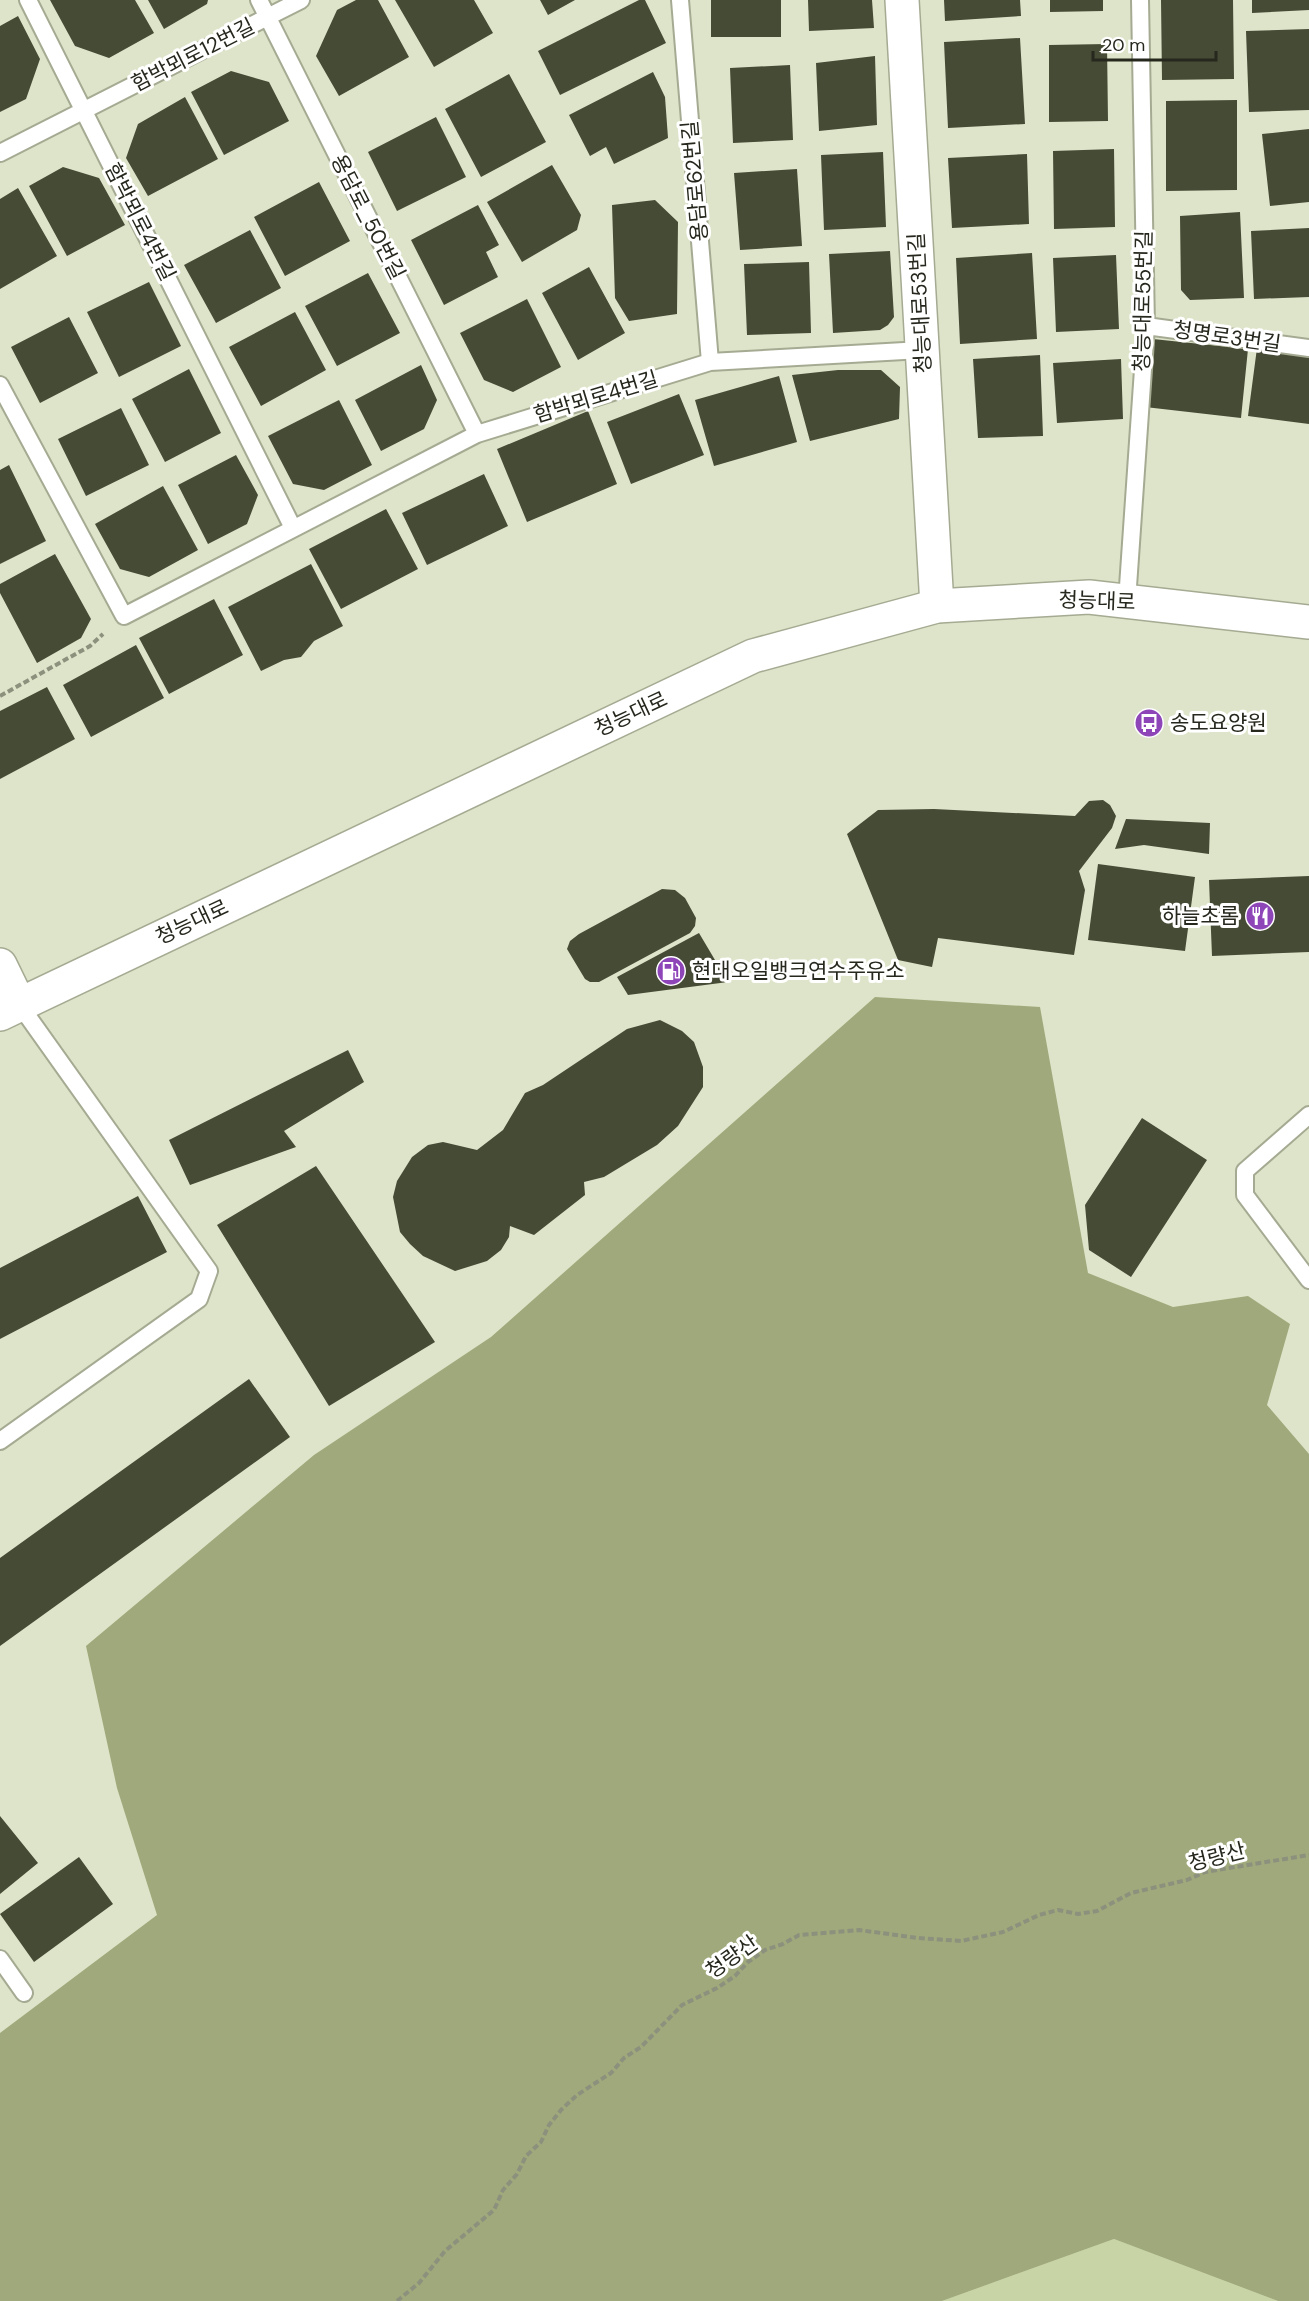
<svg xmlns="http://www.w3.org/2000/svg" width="1309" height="2301" viewBox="0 0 1309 2301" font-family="'DM Sans','Noto Sans KR',sans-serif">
  <rect width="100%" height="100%" fill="#dde4c9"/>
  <path fill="#c9d4a6" d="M1114 2239 1278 2301H942Z"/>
  <path fill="#9fa97b" d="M875 997 1040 1007 1088 1273 1173 1307 1248 1296 1290 1324 1267 1405 1309 1454V2301H1278L1114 2239 942 2301H0V2033L157 1915 117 1788 86 1646 314 1455 491 1337Z"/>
  <path fill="#464b35" d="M50 0H135L154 33 109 58 75 46Z
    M148 0H208L207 4 164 29Z
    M356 0H378L409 57 339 96 316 56 337 10Z
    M395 0H474L493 33 434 67Z
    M540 0H575L548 15Z
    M639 0H645L666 43 560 95 538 51Z
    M711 0H781V37H711Z
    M808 0H872L874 28 809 31Z
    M944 0H1020L1021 16 945 21Z
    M1050 0H1103V11L1050 12Z
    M1161 0H1233L1234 79 1162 80Z
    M1252 0H1309V10L1252 13Z
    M18 16 40 59 26 99 0 112V26Z
    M1309 29V110L1249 112 1246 31Z
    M1020 38 1025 124 948 128 944 42Z
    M1107 44 1108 121 1049 122V45Z
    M875 56 877 125 819 131 816 63Z
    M790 65 793 140 733 143 730 68Z
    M231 71 269 82 289 121 224 155 191 92Z
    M653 72 665 97 668 138 614 164 606 147 590 156 569 115Z
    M509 74 546 142 481 177 445 109Z
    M185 97 218 159 148 196 126 158 138 124Z
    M1237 100V190L1166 191V101Z
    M436 117 466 177 397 211 368 152Z
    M1309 129V202L1270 206 1262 134Z
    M1114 149 1115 227 1054 229 1053 151Z
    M883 152 886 227 824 230 821 155Z
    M1027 154 1029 224 952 228 948 158Z
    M552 165 581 215 577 230 522 262 487 202Z
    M63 167 99 178 125 225 67 256 29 186Z
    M797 169 802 246 740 250 734 173Z
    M319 182 350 241 285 276 254 217Z
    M18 188 57 256 0 289V199Z
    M655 200 678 222 677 314 629 321 615 298 612 205Z
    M478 205 499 245 486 252 498 277 444 305 411 240Z
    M1240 212 1244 298 1190 300 1181 290 1180 216Z
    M1309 228V297L1254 299 1251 231Z
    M250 230 281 288 216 323 184 265Z
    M890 251 894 317 888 325 880 330 833 333 829 254Z
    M1032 253 1037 339 960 344 956 258Z
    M1116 255 1119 329 1056 332 1053 258Z
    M809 262 811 333 747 335 744 264Z
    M589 267 625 333 578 360 542 293Z
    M368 273 400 333 337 366 305 306Z
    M149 282 181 346 119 377 87 312Z
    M527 299 561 367 513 392 484 380 460 333Z
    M295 312 326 370 261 406 229 347Z
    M69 317 98 373 40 403 11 347Z
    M1153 339 1248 349 1241 418 1145 407Z
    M1257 348 1309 355V424L1248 416Z
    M1040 355 1043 436 978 438 973 359Z
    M1121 359 1123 419 1057 423 1053 363Z
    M421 365 437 400 424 429 381 451 355 400Z
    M189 369 221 433 165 462 132 399Z
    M838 370H881L900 387 899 419 810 441 792 375Z
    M779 376 797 442 714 466 695 400Z
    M679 394 704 455 631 484 607 422Z
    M339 400 372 465 324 490 293 484 268 436Z
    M121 408 149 465 86 496 58 439Z
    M588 411 617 484 527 522 497 449Z
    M236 455 258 495 247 524 208 544 178 485Z
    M9 465 46 541 0 564V470Z
    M484 474 508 526 427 565 402 513Z
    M163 486 198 550 149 577 120 569 95 524Z
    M386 509 418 569 341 609 309 549Z
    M55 554 91 619 81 638 37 663 0 593V584Z
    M311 564 343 626 314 641 301 657 284 660 261 671 228 607Z
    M214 599 243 655 169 694 139 638Z
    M136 645 164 698 91 737 63 685Z
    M47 687 75 739 0 779V711Z
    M1103 800 1110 805 1116 816 1112 828 1079 871 1085 890 1074 955 938 938 932 967 898 960 847 834 878 810 934 809 1075 816 1089 801Z
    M1126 819 1210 823 1209 854 1144 845 1115 849Z
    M1098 864 1195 877 1185 951 1088 940Z
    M1309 876V952L1212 956 1209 880Z
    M662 889 675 890 685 898 696 918 695 926 690 933 599 982H590L585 979 567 949 570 941 579 934Z
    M699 933 728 982 628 995 617 977Z
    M660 1020 682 1031 694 1042 703 1067V1087L678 1126 657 1145 604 1177 584 1182 585 1195 534 1235 510 1226 509 1237 501 1250 487 1261 455 1271 423 1256 410 1244 400 1232 393 1197 397 1181 412 1157 428 1145 443 1142 477 1150 503 1130 525 1093 543 1085 627 1029Z
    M348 1050 364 1082 284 1131 296 1147 190 1185 169 1140Z
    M1142 1118 1207 1160 1131 1277 1089 1250 1085 1205Z
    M316 1166 435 1342 329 1406 217 1225Z
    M138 1196 167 1252 0 1339V1268Z
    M249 1379 290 1437 0 1646V1558Z
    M0 1816 38 1863 0 1894Z
    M79 1857 113 1904 34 1962 0 1914Z"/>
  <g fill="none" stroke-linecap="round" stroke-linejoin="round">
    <g stroke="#a5ab92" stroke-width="20">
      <path id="service" d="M28 0 293 528
        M259 0 477 434
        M680 0 710 362
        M0 153 301 0
        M1146 326 1309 348
        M0 385 124 616 477 434 710 362 922 350
        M1127 601 1146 326 1140 0
        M1309 1115 1245 1171V1195L1309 1280
        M0 1441 199 1299 209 1271 19 1004
        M0 1959 24 1993"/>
    </g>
    <g stroke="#a5ab92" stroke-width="36">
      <path id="minor" d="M902 0 937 606"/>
    </g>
    <g stroke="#a5ab92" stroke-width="36">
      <path id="secondary" d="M0 965 19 1004
        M0 1014 753 656 937 606 1089 597 1309 622"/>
    </g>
    <path stroke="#8c917d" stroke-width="4" stroke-dasharray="6 3" stroke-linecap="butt" d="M0 696 90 646 103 634
      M397 2301 419 2283 445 2251 494 2210 503 2190 517 2174 526 2156 541 2142 549 2125 561 2110 577 2095 611 2073 624 2058 641 2047 682 2005 717 1988 735 1976 748 1962 765 1950 783 1944 799 1935 859 1930 918 1938 961 1941 1003 1932 1039 1915 1058 1910 1078 1914 1097 1911 1131 1893 1187 1880 1205 1872 1309 1855"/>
    <use href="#service" stroke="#fff" stroke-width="16"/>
    <use href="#minor" stroke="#fff" stroke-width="33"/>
    <use href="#secondary" stroke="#fff" stroke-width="33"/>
  </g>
  <defs>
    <g id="bus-disc" transform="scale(1.5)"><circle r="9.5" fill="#8d45b8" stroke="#fff"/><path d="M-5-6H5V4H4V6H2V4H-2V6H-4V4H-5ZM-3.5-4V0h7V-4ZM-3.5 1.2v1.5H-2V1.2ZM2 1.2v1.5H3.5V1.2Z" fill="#fff"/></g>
    <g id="restaurant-disc" transform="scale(1.5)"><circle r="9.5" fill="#8d45b8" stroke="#fff"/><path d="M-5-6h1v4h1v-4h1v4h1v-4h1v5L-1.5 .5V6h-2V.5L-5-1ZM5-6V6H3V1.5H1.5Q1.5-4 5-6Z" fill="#fff"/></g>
    <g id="fuel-disc" transform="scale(1.5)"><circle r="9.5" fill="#8d45b8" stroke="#fff"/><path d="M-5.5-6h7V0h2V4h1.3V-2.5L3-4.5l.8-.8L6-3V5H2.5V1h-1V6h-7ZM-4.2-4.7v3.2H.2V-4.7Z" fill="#fff"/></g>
  </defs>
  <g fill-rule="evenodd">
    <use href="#bus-disc" x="1149" y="723"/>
    <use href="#restaurant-disc" x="1260" y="916"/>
    <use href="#fuel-disc" x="671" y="971"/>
  </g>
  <g text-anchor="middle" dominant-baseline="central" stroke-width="6" stroke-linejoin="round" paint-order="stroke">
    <g font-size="21" fill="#26281e" stroke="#fff">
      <text transform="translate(193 55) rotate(-27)">함박뫼로12번길</text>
      <text transform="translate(695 181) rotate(-95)">용담로62번길</text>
      <text transform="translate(368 217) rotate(63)">용담로_50번길</text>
      <text transform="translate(140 222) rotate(63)">함박뫼로4번길</text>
      <text transform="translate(1143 301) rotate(-89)">청능대로55번길</text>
      <text transform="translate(920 303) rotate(-93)">청능대로53번길</text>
      <text transform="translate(1227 337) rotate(8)">청명로3번길</text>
      <text transform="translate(596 397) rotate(-17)">함박뫼로4번길</text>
      <text transform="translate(1097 601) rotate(2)">청능대로</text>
      <text transform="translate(631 714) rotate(-25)">청능대로</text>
      <text transform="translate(192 922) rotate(-25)">청능대로</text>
      <text transform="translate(1217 1857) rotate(-14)">청량산</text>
      <text transform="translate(732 1957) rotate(-35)">청량산</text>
    </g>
    <g font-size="21" fill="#26281e" stroke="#fff" text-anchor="start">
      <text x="1170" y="723">송도요양원</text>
      <text x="1239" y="916" text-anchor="end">하늘초롬</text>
      <text x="692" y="971">현대오일뱅크연수주유소</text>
    </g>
  </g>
  <path d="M1093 51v9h123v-9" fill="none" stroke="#26281e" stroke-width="3"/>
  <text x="1102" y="51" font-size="18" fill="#26281e" stroke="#ffffff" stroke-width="4.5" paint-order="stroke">20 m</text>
</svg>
